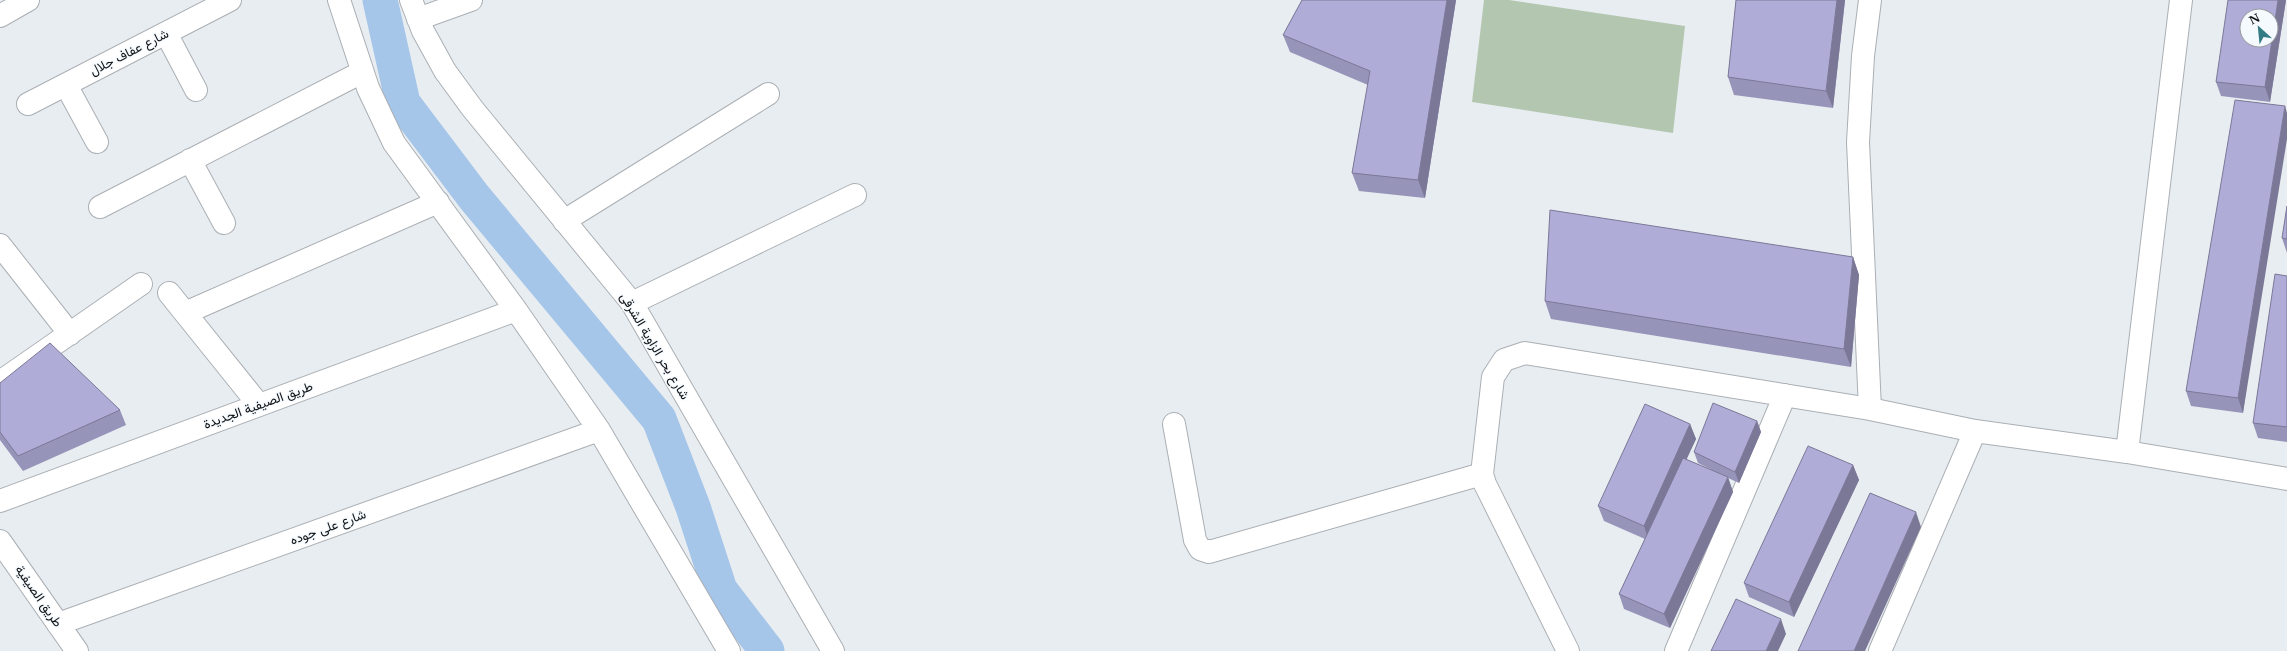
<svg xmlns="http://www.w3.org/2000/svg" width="2287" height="651" viewBox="0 0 2287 651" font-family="'Libre Baskerville',Vazirmatn,serif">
  <rect width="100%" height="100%" fill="#e8edf1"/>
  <path fill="#b3c7b0" d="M1484 0H1509L1685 26 1673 133 1472 102Z"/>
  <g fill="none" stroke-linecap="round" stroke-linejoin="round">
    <path stroke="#a5c5e9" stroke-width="35" d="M380 0 403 103 474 197 659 419 693 507 720 590 767 651"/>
    <g stroke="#aaafb4" stroke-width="24">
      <path id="street" d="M339 0 368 88 394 143 516 310 599 430 729 651
        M411 0 423 31 445 71 472 108 632 303 833 651
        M1870 0 1863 56 1858 142 1870 409
        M0 16 28 0
        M418 19 471 0
        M166 33 196 90
        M66 85 97 142
        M28 104 230 0
        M190 160 224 223
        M100 207 362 72
        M564 221 768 94
        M0 245 70 334
        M169 293 259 405
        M632 303 855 195
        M185 313 438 202
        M0 382 141 284
        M1174 424 1195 540 1200 549 1209 552 1482 474
        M2127 452 2181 0
        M0 501 516 310
        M58 624 599 430
        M1568 651 1485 484 1482 474 1493 377 1504 360 1525 353 1870 409 1975 431 2127 452 2287 479
        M1676 651 1785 395
        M1880 651 1975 431"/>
    </g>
    <g stroke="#aaafb4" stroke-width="24">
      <path id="secondary" d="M0 541 77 651"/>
    </g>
    <use href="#street" stroke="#fff" stroke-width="22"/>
    <use href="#secondary" stroke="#fff" stroke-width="22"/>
  </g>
  <path fill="#9794ba" d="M1302 0H1456L1425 198 1359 191 1352 173 1368 85 1290 52 1283 35Z
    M1736 0H1845L1833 108 1734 95 1728 77Z
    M2286 0 2270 102 2221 96 2216 82Z
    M2285 106 2243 413 2191 406 2186 391Z
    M2287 206V253L2282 238Z
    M1853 257 1859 275 1851 367 1551 319 1545 301Z
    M2287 276V442L2258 438 2253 423Z
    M0 383 120 410 126 425 23 471 0 440Z
    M1757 421 1761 432 1739 483 1728 478 1733 492 1670 628 1624 609 1619 594 1645 539 1604 521 1598 506 1690 424 1696 439 1686 459 1720 474 1698 463 1694 452Z
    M1853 465 1859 480 1794 617 1749 597 1744 583Z"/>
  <path fill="#7b7897" d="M1447 0H1456L1425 198 1418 180Z
    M1837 0H1845L1833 108 1826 91Z
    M2278 0H2286L2270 102 2265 87Z
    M2285 106 2287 113V139L2243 413 2238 398Z
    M1853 257 1859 275 1851 367 1844 349Z
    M1757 421 1761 432 1739 483 1735 472Z
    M1690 424 1696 439 1649 541 1644 526Z
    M1853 465 1859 480 1794 617 1789 602Z
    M1728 477 1733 492 1670 628 1664 614Z
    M1916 512 1921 527 1865 651H1854Z
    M1781 619 1786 634 1778 651H1766Z"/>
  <path fill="#b0acd8" stroke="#7b7897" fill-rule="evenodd" d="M1302 0H1447L1418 180 1352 173 1370 71 1283 35Z
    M1736 0H1837L1826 91 1728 77Z
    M2228 0H2278L2265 87 2216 82ZM2247 16H2271V40H2247Z
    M2235 100 2285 106 2238 398 2186 391Z
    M2287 206V239L2282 238Z
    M1550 210 1853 257 1844 349 1545 301Z
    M2275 274 2287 276V427L2253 423Z
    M50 343 120 410 18 456 0 432V383Z
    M1713 403 1757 421 1735 472 1694 452Z
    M1645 404 1690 424 1644 526 1598 506Z
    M1808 446 1853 465 1789 602 1744 583Z
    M1683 458 1728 477 1664 614 1619 594Z
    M1870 493 1916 512 1854 651H1798Z
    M1736 599 1781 619 1766 651H1711Z"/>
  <g text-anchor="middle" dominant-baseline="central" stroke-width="3" stroke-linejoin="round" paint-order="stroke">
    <g font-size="13" fill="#0f1012" stroke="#f5faff">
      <text transform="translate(129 52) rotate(-27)">شارع عفاف جلال</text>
      <text transform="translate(655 346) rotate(59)">شارع بحر الزاوية الشرقى</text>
      <text transform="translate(258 405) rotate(-20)">طريق الصيفية الجديدة</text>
      <text transform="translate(328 527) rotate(-20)">شارع على جوده</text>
      <text transform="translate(39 596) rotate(55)">طريق الصيفية</text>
    </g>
  </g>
  <g transform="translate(2259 28) rotate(333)"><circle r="19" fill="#f5faff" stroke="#999ca0"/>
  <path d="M0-3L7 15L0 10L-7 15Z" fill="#347c84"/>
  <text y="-6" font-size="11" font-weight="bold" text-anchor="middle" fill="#0f1012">N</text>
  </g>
</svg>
